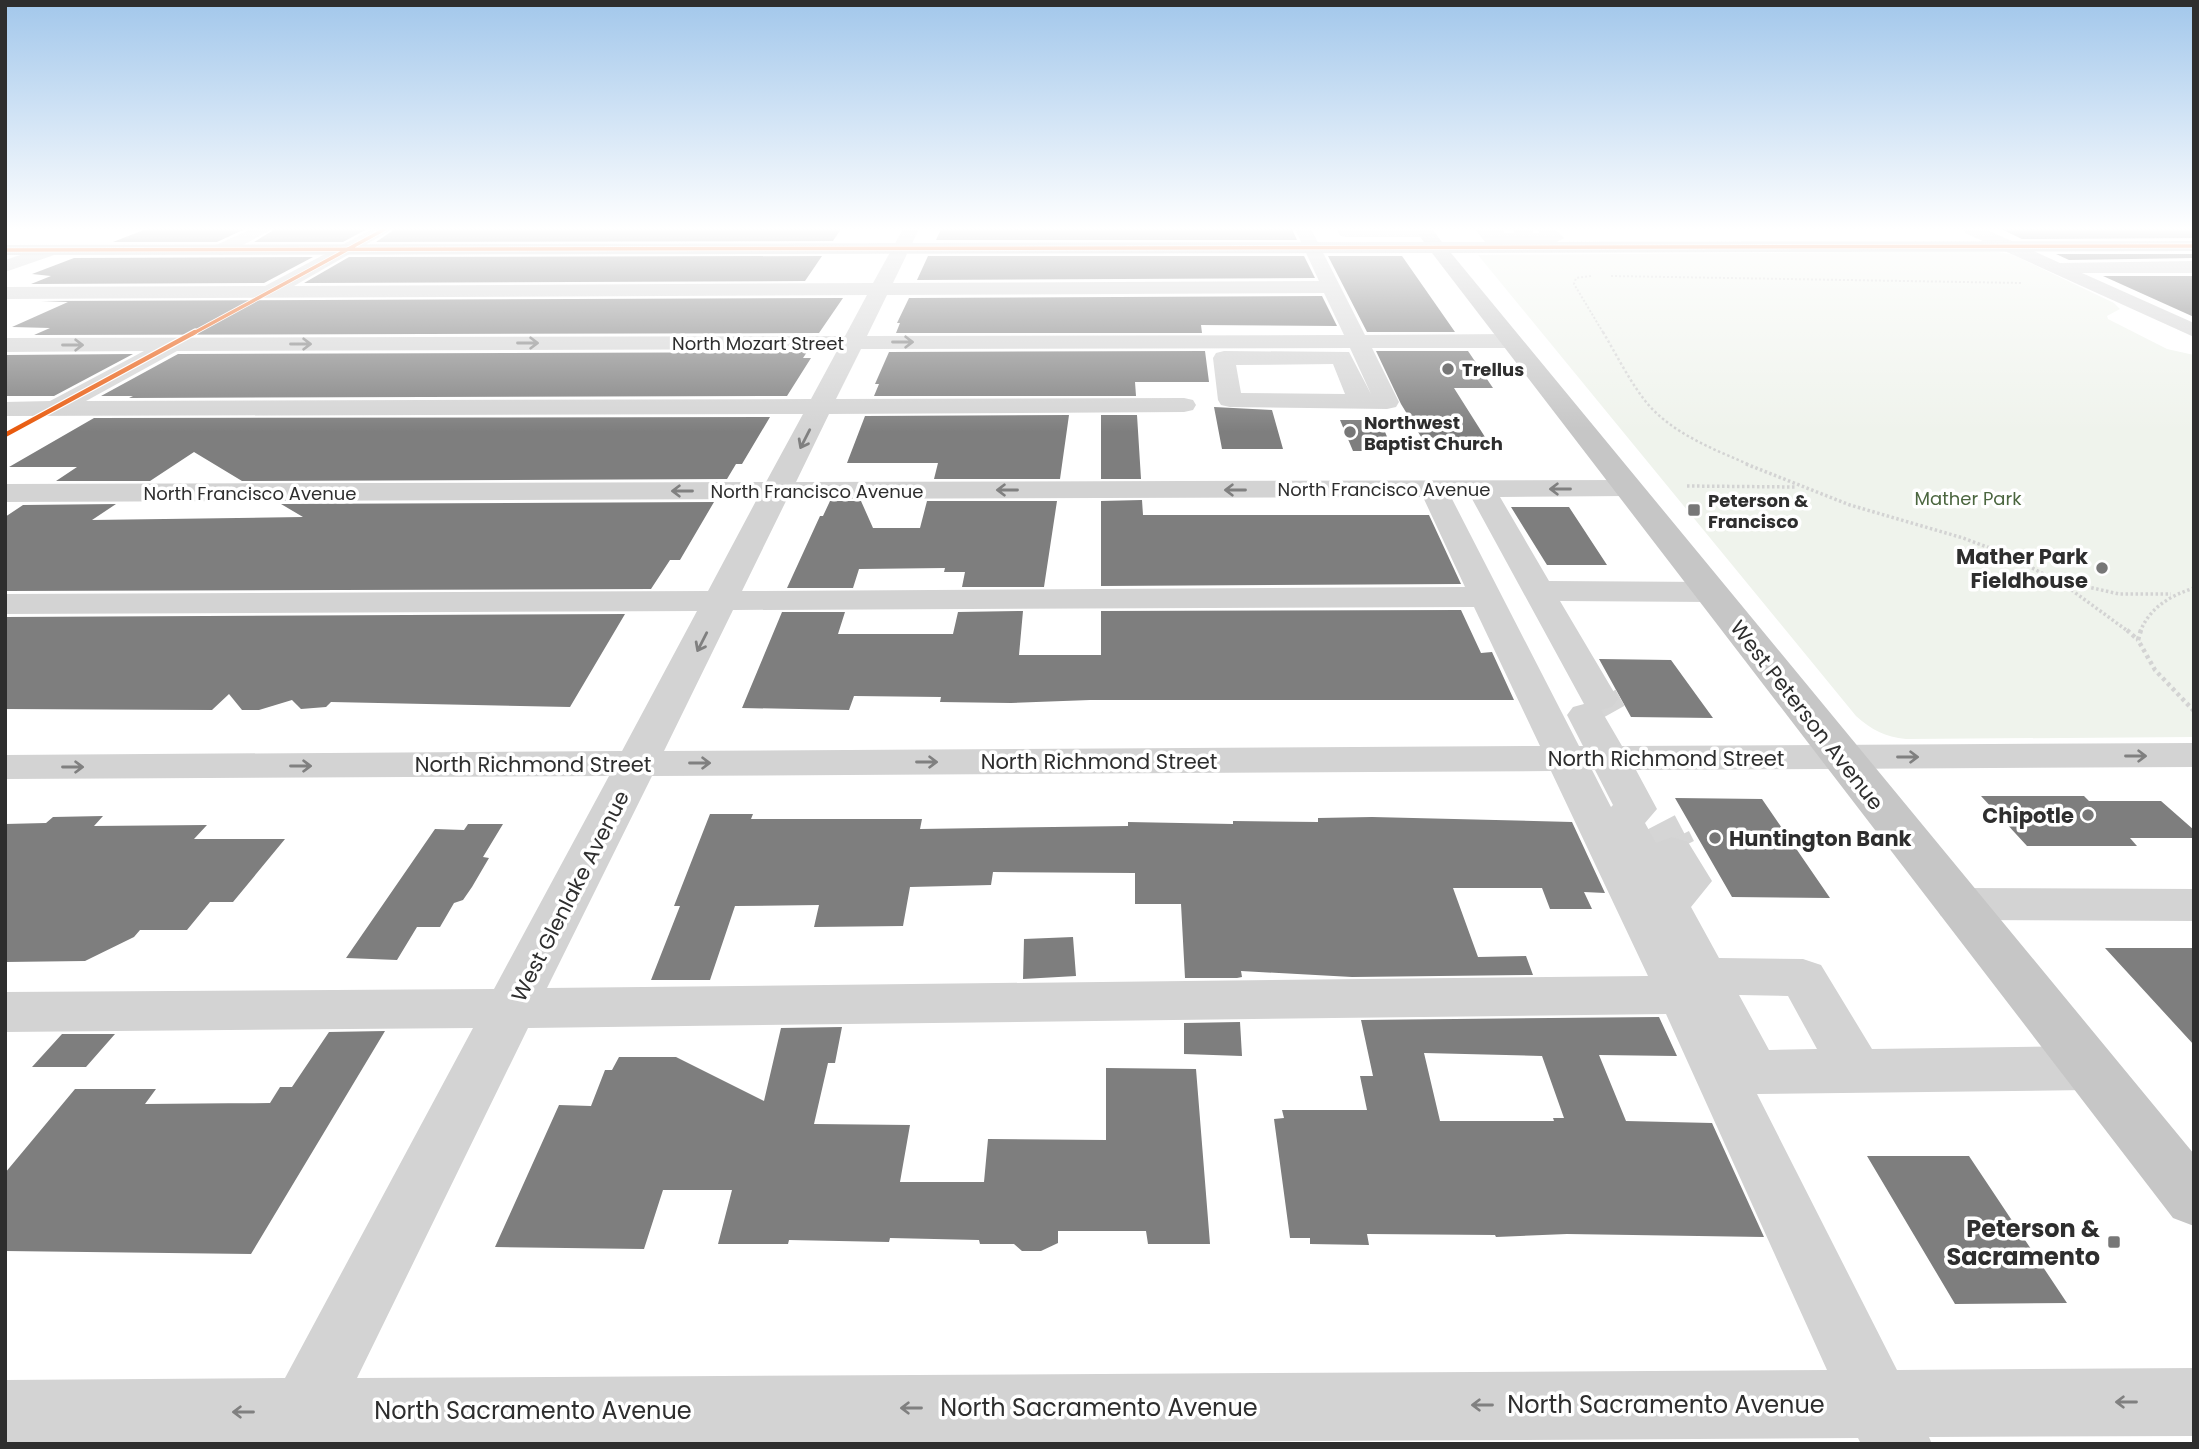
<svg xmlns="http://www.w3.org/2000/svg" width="2199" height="1449" viewBox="0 0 2199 1449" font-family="Poppins,sans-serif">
  <rect width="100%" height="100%" fill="#fff"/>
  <path fill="#eff3ec" d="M1989 251 2011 254 2114 303 2120 309 2107 316 2108 319 2167 349 2194 355V737L1906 739C1885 737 1872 730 1856 716L1478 255Z"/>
  <path fill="#7e7e7e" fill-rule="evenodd" d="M146 229H245L217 242H113Z
    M275 229H367L343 242H254Z
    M395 229H841L833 241 376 242Z
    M941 229H1292L1297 240H936Z
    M2001 229H2194V238L2022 239Z
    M2056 254H2194V258L2069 260Z
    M822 256 805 281 304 283 349 257Z
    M928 256H1304L1315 278 917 280Z
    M1328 256H1402L1455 332H1367Z
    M313 257 264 283 31 284 51 276 32 274 74 258Z
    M2103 276H2194V317Z
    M1322 296 1337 326 1201 325 1202 333H896L900 323H897L909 298Z
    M843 298 819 333 34 335 50 328 12 327 68 302 41 301Z
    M1205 351 1209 382H1135L1136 396H874L879 384H875L889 352Z
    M1376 351H1468L1493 388H1454L1490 445H1426L1401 404Z
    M807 352 803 358H811L787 396 129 398 133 396H101L178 354Z
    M133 354 54 396H5V355Z
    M1214 407 1272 410 1283 449H1222Z
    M1069 415 1060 479H934L938 463H847L865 416Z
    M1101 415H1137L1141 479H1101Z
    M770 417 742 464H736L727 479 242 481 194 452 150 481H56L77 467H9L94 418Z
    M1340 420H1380L1393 451H1353Z
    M1142 500 1143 515H1429L1461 584 1101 586V501Z
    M830 501H861L873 528H920L927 501H1057L1044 587H962L965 572H944L945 568 859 569 853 588H787L820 516H823Z
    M714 502 680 560H670L651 589 5 591V517L23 505 116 504 92 520 303 517 281 504Z
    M1511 507H1569L1607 565H1547Z
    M1461 610 1481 653 1492 652 1514 700H1090L1011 703 940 702 941 697 854 696 849 710 742 708 782 612H845L838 634H953L958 612 1023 611 1019 655H1101V611Z
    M625 614 570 707 331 702 326 707 301 709 292 700 259 710H242L229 694 212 710 5 709V617Z
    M1599 659 1671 660 1713 718 1631 717Z
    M1981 796H2084L2089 801H2161L2194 830V838H2130L2137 846H2027Z
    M1675 798 1762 799 1830 898 1732 897Z
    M710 814H753L751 819H922L920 829 1128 826V822L1233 824V821L1318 822V818L1372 817 1572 822 1605 893 1584 892 1592 909H1550L1542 888H1453L1478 957 1526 956 1533 975 1352 977 1241 971 1242 977 1237 978H1185L1181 904H1135V873L993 872 991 885 910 887 903 926 814 927 819 905 735 906 710 980H651L680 906H674Z
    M103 816 94 826 207 825 194 839H285L233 902H210L187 930H140L134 937 85 961 5 962V824L46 823 53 817Z
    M468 824H503L483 857 489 858 472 887 463 900 454 903 440 927H417L397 960 346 958 435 829 464 830Z
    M1073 937 1076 976 1023 979 1024 939Z
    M2105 948H2194V1045Z
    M1659 1017 1677 1056 1599 1055 1626 1121 1712 1123 1764 1237 1567 1234 1496 1237 1495 1235 1367 1234 1369 1245 1310 1244V1238H1290L1274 1119 1284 1118 1282 1110H1367L1360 1076H1373L1361 1020ZM1424 1053 1542 1056 1564 1118H1553L1554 1121H1440Z
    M1240 1022 1242 1056 1184 1054V1023Z
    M842 1027 835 1063H828L814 1124 910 1125 900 1182H984L988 1139 1106 1140V1068L1196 1069 1210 1244H1148L1146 1231H1058V1243L1041 1251H1022L1014 1244H980L979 1240 890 1238 889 1242 789 1240 788 1244H718L732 1190H663L644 1249 495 1247 559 1105 591 1106 605 1070H612L619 1057H676L764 1101 781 1028Z
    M385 1031 251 1254 5 1251V1173L75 1089H156L145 1104 270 1103 280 1087H292L329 1032Z
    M62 1034H115L86 1067H32Z
    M1867 1156H1969L2067 1303 1955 1304Z"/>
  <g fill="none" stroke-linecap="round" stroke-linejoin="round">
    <path stroke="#d5d5d5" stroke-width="19" stroke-dasharray="19 10" stroke-linecap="butt" d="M1485 231H1548"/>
    <path stroke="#d5d5d5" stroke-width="38" stroke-dasharray="38 19" stroke-linecap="butt" d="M1599 699 1608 715
      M1658 824 1668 843"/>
    <path stroke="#d5d5d5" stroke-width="49" stroke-dasharray="49 24" stroke-linecap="butt" d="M1667 842 1672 852"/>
    <path stroke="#d3d3d3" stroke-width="2" stroke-dasharray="2 2" stroke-linecap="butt" d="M1591 276 1576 278 1574 284 1604 334
      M1611 276 2022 283"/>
    <path stroke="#d3d3d3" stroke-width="2.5" stroke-dasharray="2.5 2.5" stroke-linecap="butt" d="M1603 332C1616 354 1628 378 1643 398 1668 432 1713 449 1750 465"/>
    <path stroke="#d3d3d3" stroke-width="3.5" stroke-dasharray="2.5 2.5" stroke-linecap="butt" d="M1746 464 1850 505 1963 538 2006 554 2066 586 2129 632
      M1687 486 1795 487
      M2062 581 2119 594H2171
      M2140 632C2150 607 2170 596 2194 588"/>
    <path stroke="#d3d3d3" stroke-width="4.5" stroke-dasharray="3.5 3.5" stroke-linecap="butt" d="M2127 630 2138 640
      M2141 630 2138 640 2155 670 2194 711"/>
    <path fill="#d3d3d3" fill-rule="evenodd" d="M251 229H273L226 254 220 255 211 250 214 246Z
      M372 229H393L294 286 873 283 903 229H919L893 283 1319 281 1295 229H1311L1365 335 1511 334 1519 336 1522 341 1519 346 1511 348H1372L1399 402 1396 407 1387 409 1230 407 1221 405 1218 400 1213 358 1216 353 1224 351 1349 352 1371 394 1350 348 861 349 836 399 1184 398 1193 400 1196 405 1193 410 1184 412 829 414 796 482 1628 480 1638 482 1642 488 1638 494 1628 496 1500 497 1549 581 1710 582 1722 585 1726 592 1722 599 1710 602 1560 601 1618 699 1612 707 1601 710 1622 746 2194 743V767L1636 770 1657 809 1645 823 1656 843 1672 837 1688 842 1712 881 1691 907 1719 958 1803 959 1821 965 1872 1049 2089 1046 2108 1053 2116 1068 2108 1083 2089 1090 1757 1094 1897 1370 2194 1368V1436L1929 1437 1932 1444H1861L1858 1438 807 1444H5V1380L285 1378 473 1028 5 1032V992L494 989 609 776 5 779V755L622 751 697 611 5 614V594L708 591 757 499 5 502V484L766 482 803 414 5 416V402L50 401 144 351 5 352V338L845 336 867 295 5 299V287L265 286ZM1324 293 1344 335 867 336 887 295ZM838 349 811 399 86 401 177 351ZM1333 364 1345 394 1241 393 1236 365ZM1423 497 1465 587 742 591 787 499ZM1451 497H1471L1584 704 1573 707 1567 715 1583 746H1579ZM1474 607 1540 746 664 751 733 610ZM1592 770H1595L1613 805 1611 807ZM1551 771 1648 976 547 988 652 776ZM1739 995 1788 996 1817 1049 1769 1050ZM1666 1014 1827 1370 357 1378 528 1028Z
      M1336 229H1431L1434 232 1425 237H1346L1340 236Z
      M1475 229H1492L1496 233H1539L1537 229H1555L1564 238 1555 243H1491L1485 242Z
      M1963 229H1985L2060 263 2194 261V273H2082L2194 323V337L1965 233Z
      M51 245 60 250 57 254 5 272V260Z
      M1957 888 2194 889V921L1957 920 1941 916 1934 904 1941 892Z"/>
    <path fill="#c6c6c6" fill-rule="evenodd" d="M1420 229H1432L1442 242 2194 241V251L1451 253 2194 1154V1226L2173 1218 1432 253 5 255V245L1424 242 1417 233Z"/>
    <g stroke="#fff" stroke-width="5">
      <path id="cycleway-far1" d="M5 250 2194 246
        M192 334 385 229"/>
    </g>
    <g stroke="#fff" stroke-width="7">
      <path id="cycleway" d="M5 435 195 332"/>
    </g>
    <use href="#cycleway-far1" stroke="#e8590c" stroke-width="3.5"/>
    <use href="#cycleway" stroke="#e8590c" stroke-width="4.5"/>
  </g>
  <defs><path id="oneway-shaft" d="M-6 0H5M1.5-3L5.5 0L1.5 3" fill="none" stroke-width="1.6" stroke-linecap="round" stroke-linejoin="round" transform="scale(1.75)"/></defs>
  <g stroke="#808080">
    <use href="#oneway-shaft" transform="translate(903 342)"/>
    <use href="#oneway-shaft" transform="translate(528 343)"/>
    <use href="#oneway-shaft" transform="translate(301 344)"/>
    <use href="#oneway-shaft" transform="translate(73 345)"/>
    <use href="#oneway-shaft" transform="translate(805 439) rotate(117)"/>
    <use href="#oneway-shaft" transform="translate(1560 489) rotate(180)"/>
    <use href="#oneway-shaft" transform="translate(1007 490) rotate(180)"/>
    <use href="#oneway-shaft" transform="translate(1235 490) rotate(180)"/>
    <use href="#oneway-shaft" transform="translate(682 491) rotate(180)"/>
    <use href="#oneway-shaft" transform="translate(702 642) rotate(117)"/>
    <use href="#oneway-shaft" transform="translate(2136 756)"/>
    <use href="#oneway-shaft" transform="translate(1908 757)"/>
    <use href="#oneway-shaft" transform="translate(927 762)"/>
    <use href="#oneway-shaft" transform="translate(700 763)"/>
    <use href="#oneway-shaft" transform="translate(301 766)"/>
    <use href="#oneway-shaft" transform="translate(73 767)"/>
    <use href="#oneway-shaft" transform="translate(2126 1402) rotate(180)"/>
    <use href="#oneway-shaft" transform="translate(1482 1405) rotate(180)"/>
    <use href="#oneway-shaft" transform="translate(911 1408) rotate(180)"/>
    <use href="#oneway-shaft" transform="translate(243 1412) rotate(180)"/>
  </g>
  <linearGradient id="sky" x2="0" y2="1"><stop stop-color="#a2c7eb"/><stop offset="0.53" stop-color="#fff"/><stop offset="1" stop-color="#fff" stop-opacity="0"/></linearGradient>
  <rect width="2199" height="432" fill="url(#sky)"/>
  <g fill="#777" stroke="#fff" stroke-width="2.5">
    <circle cx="1448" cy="369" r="7"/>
    <circle cx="1350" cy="432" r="7"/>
    <rect x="1687" y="503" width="14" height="14" rx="3.5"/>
    <circle cx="2102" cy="568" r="7"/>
    <circle cx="2088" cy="815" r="7"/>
    <circle cx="1715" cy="838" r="7"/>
    <rect x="2107" y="1235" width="14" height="14" rx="3.5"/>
  </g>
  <g text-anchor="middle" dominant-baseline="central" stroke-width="7" stroke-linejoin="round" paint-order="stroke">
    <g font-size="18" fill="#2e2e2e" stroke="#fff">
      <text x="758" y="343">North Mozart Street</text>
      <text x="1384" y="489">North Francisco Avenue</text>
      <text x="817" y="491">North Francisco Avenue</text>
      <text x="250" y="493">North Francisco Avenue</text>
    </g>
    <g font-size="18" font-weight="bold" fill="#2e2e2e" stroke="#fff" text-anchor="start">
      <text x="1462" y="369">Trellus</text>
      <text x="1364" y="422">Northwest<tspan x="1364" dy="21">Baptist Church</tspan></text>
      <text x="1708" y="500">Peterson &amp;<tspan x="1708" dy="21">Francisco</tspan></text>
    </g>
    <g font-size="18" fill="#4b663f" stroke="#fff">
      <text x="1968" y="498">Mather Park</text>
    </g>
    <g font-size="21" font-weight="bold" fill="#2e2e2e" stroke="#fff" text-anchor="end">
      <text x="2088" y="556">Mather Park<tspan x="2088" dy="24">Fieldhouse</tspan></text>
      <text x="2074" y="815">Chipotle</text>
      <text x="1729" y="838" text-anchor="start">Huntington Bank</text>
    </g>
    <g font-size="21" fill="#2e2e2e" stroke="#fff">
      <text transform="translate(1807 715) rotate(52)">West Peterson Avenue</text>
      <text x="1666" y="758">North Richmond Street</text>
      <text x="1099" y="761">North Richmond Street</text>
      <text x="533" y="764">North Richmond Street</text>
      <text transform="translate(570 896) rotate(-63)">West Glenlake Avenue</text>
    </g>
    <g font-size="24" font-weight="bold" fill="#2e2e2e" stroke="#fff" text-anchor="end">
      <text x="2100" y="1228">Peterson &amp;<tspan x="2100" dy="28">Sacramento</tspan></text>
    </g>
    <g font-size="24" fill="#2e2e2e" stroke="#fff">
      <text x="1666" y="1404">North Sacramento Avenue</text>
      <text x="1099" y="1407">North Sacramento Avenue</text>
      <text x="533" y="1410">North Sacramento Avenue</text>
    </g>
  </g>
  <rect width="2199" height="1449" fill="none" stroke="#2e2e2e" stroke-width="14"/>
</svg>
